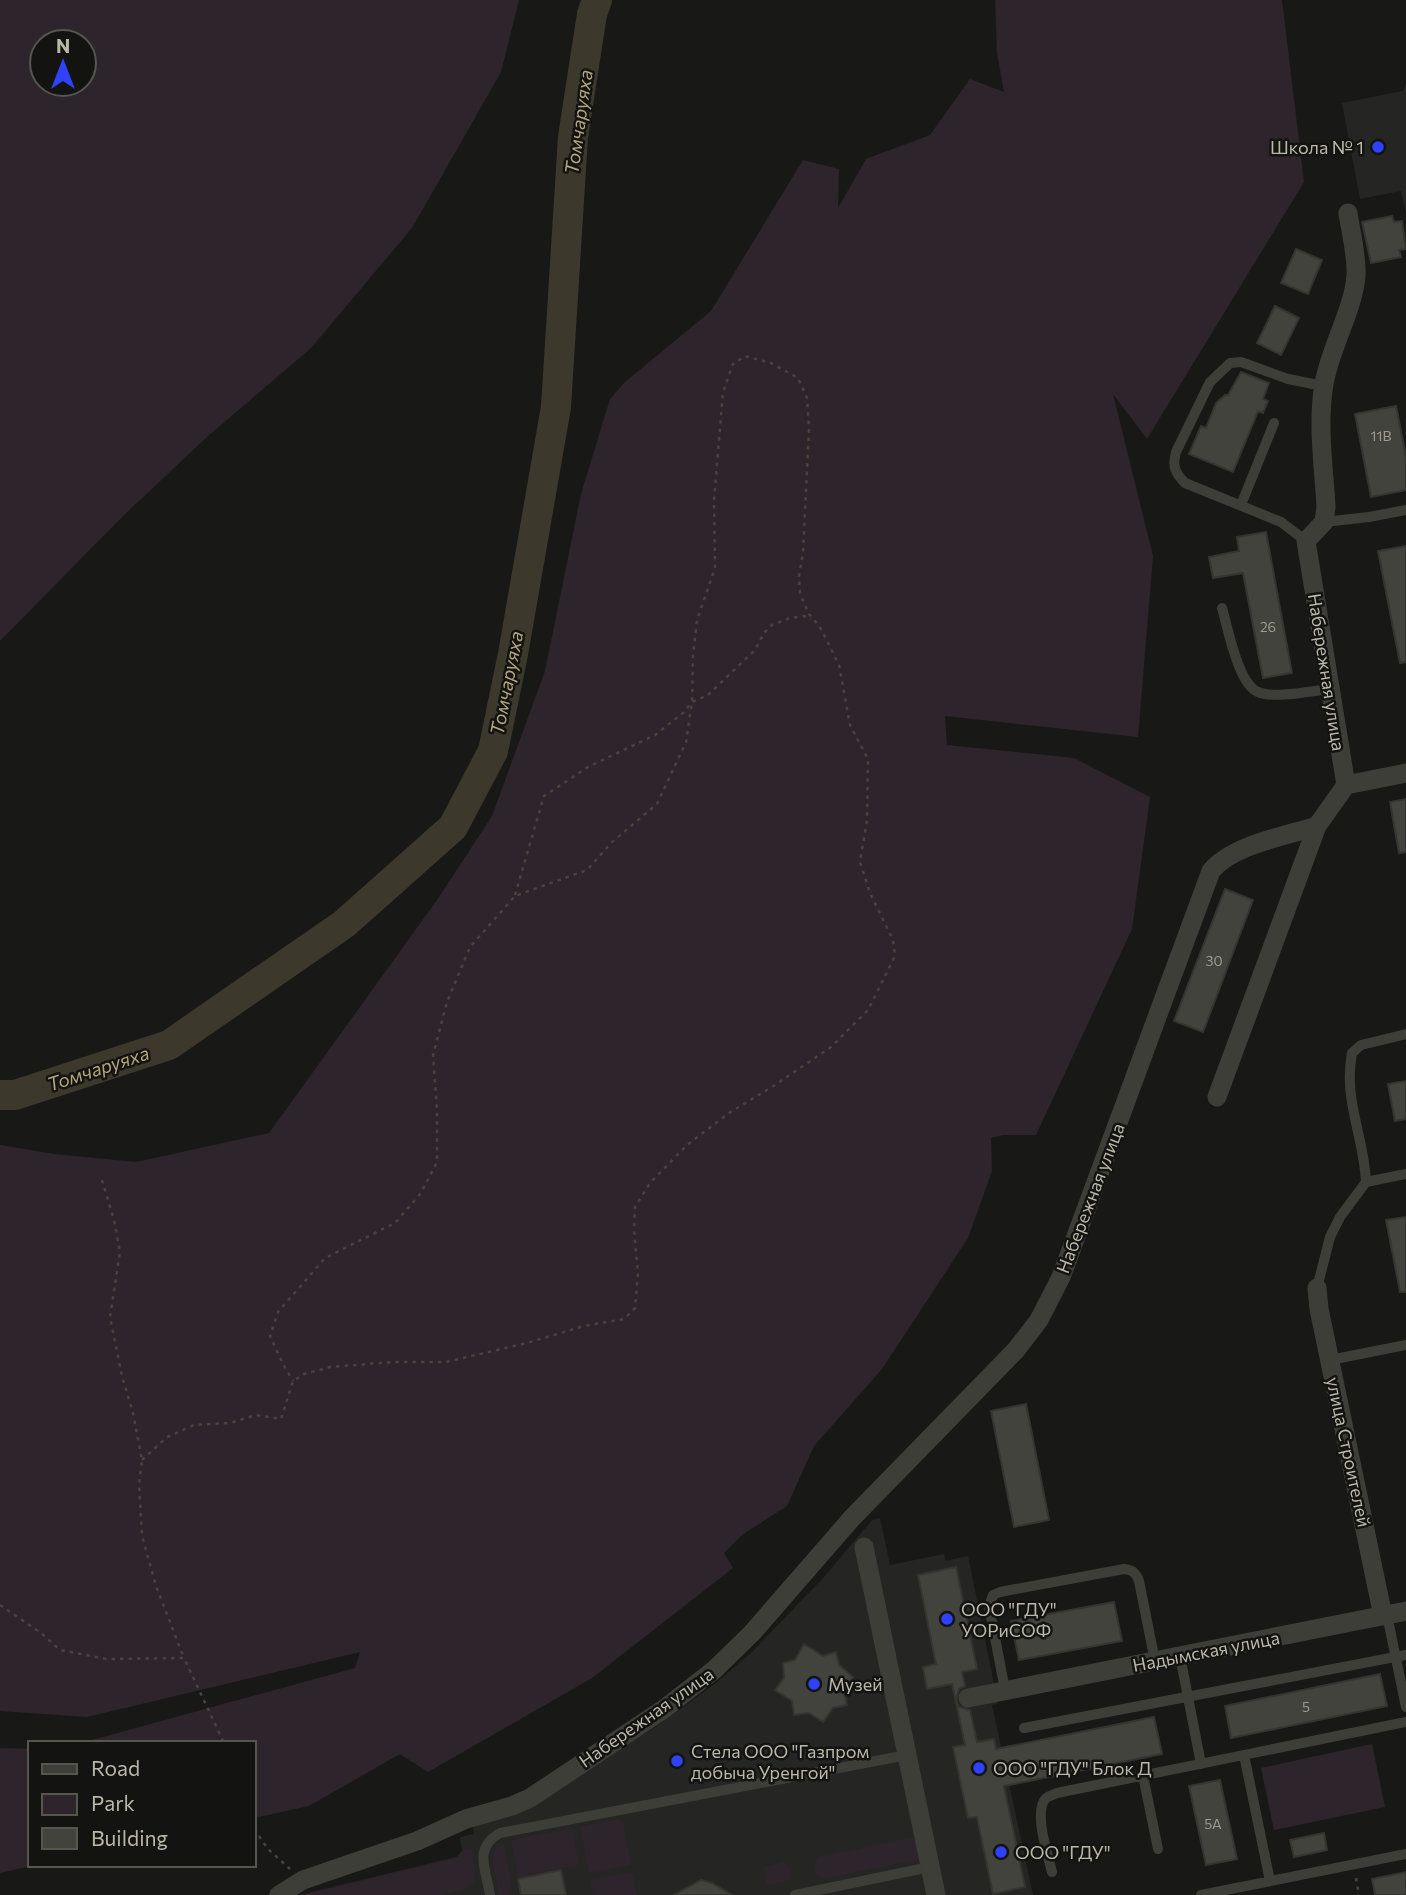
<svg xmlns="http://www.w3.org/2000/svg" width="1406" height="1895" viewBox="0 0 1406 1895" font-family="Commissioner,sans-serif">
  <rect width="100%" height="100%" fill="#181917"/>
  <path fill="#252623" d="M1406 83V213L1401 191 1360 199 1342 103 1403 91Z
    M880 1518 890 1565 944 1554 945 1561 968 1556 998 1703 992 1705 1033 1895H299L456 1857 462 1851 460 1837 474 1834 472 1821 531 1804 657 1726 716 1683 751 1653 824 1577 872 1520Z"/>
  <path fill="#2e242b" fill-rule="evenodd" d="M0 0H519L501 72 412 228 311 348 207 437 124 515 0 641ZM42 42H84V84H42Z
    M995 0H1282L1304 182 1147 439 1113 394 1153 556 1138 737 945 716 947 745 1074 758 1150 797 1132 929 1036 1135H1003L991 1138 992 1171 968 1238 882 1369 814 1446 787 1506 742 1535 724 1553 733 1568 592 1678 428 1772 400 1754 309 1806 254 1818V1743H81L355 1668 360 1652 87 1717 0 1711V1145L54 1154 136 1162 269 1133 437 900 492 816 545 671 581 494 610 399 625 382 711 311 803 160 839 169 838 208 866 159 930 135 970 79 1004 92 997 53Z
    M1372 1744 1385 1807 1274 1830 1261 1768Z
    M0 1748 30 1749V1865H35L0 1873Z
    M617 1819 623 1822 631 1865 589 1873 580 1827Z
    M572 1828 579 1865 518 1877 511 1840Z
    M913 1837H915L920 1858 917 1860 826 1878C813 1876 810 1865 819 1857Z
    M504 1842 512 1890 511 1895H499L492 1858 496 1847Z
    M472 1848 475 1881 466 1889 442 1895H303L456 1858 463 1850Z
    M783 1862 789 1867 791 1880 766 1885 764 1867Z
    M632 1872 637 1895H593L590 1880Z"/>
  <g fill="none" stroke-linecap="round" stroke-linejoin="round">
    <path stroke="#3d382c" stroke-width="30" d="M0 1095H15L169 1045 344 924 453 827 493 751 513 654 556 407 573 137 592 14 597 0"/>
  </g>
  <path fill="#43433e" stroke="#343531" stroke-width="2" d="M1392 216 1394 222 1402 221 1406 249 1399 250 1401 257 1371 263 1362 222Z
    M1296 249 1322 260 1308 294 1281 283Z
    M1275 306 1299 318 1281 355 1257 343Z
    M1241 372 1269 383 1263 399 1268 401 1263 413 1258 411 1233 472 1189 454 1201 426 1206 428 1216 403 1225 395H1228Z
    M1396 406 1406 457V490L1371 497 1355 414Z
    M1266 532 1292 673 1263 678 1243 573 1213 578 1209 557 1239 551 1237 537Z
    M1406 546V662L1400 663 1378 551Z
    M1406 799V852L1399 853 1390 802Z
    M1225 889 1253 900 1203 1032 1174 1021Z
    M1406 1081V1119L1395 1121 1388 1084Z
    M1406 1217V1292H1400L1386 1220Z
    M1026 1404 1049 1520 1014 1527 991 1411Z
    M956 1567 977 1669 962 1672 965 1686 959 1689 956 1700 959 1707 970 1710 977 1742 994 1739 996 1749 1154 1717 1162 1754 1004 1786 1025 1887 993 1894 977 1817 968 1818 953 1747 965 1745 952 1684 927 1689 923 1667 936 1664 918 1575Z
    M1114 1602 1122 1641 1019 1660 1011 1621Z
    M804 1644 823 1656 836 1652 839 1665 853 1677 844 1692 847 1705 833 1708 823 1722 809 1713 794 1715 792 1701 775 1690 784 1678 783 1663 795 1660Z
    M1380 1674 1387 1706 1231 1738 1225 1706Z
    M1220 1780 1237 1859 1206 1865 1189 1786Z
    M1324 1833 1327 1850 1294 1857 1290 1840Z
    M561 1870 566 1895H521L518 1879Z
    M1406 1872V1895H1375L1372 1879Z
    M701 1880 712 1883 732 1895H674Z"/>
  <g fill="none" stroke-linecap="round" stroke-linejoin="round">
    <path stroke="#45453d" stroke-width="2.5" stroke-dasharray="3.5 5" stroke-linecap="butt" d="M515 895 544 796 588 767 655 735 683 713 692 702 708 695 755 650 764 633 772 625 790 618 804 616 811 619
      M102 1180 114 1220 120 1252 110 1317 122 1376 133 1413 142 1460 139 1484 142 1536 156 1586 184 1658
      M142 1460 167 1437 194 1425 230 1423 256 1415 281 1419 293 1381 304 1374 330 1367 393 1362H446L527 1343 584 1326 624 1319 635 1308 638 1273 634 1231 635 1207 650 1183 687 1145 729 1113 775 1085 831 1047 868 1010 895 956 893 940 870 893 860 862 867 820 868 759 850 725 839 665 820 627 809 614 800 594 799 576 803 553 809 429 807 398 798 378 771 363 745 356 733 364 723 392 714 500 715 568 697 620 693 655 692 702 686 742 657 804 611 843 587 870 515 896 470 947 447 1002 433 1055 437 1110V1162L421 1193 395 1223 325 1258 278 1312 270 1336 283 1364 293 1381
      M0 1605 41 1633 60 1650 107 1659 184 1658 224 1743
      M254 1829 268 1849 290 1869
      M1356 1878 1359 1895"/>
    <path stroke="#3d3e37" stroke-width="10" d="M1241 505 1274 423
      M1324 522 1369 517 1406 510
      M1306 541 1281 522 1185 483C1175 473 1172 466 1176 452L1210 382 1230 363 1241 362 1288 379 1323 386
      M1222 608C1228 628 1238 684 1258 692 1275 699 1311 691 1330 689
      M1366 1182C1364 1136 1343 1100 1352 1053L1361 1045 1406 1034
      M1317 1288 1330 1237 1340 1217 1366 1182 1406 1174
      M1330 1360 1406 1345
      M1387 1615 1406 1707
      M1180 1656 1201 1764
      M1005 1690 989 1606 993 1595 1000 1592 1124 1569C1133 1570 1136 1573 1139 1581L1155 1661
      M1024 1728 1406 1655
      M1244 1755 1270 1881
      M1143 1776 1158 1849
      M1052 1872C1048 1855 1033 1811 1046 1798 1049 1796 1053 1795 1057 1793L1406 1722
      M490 1895C486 1869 473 1848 500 1833L907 1755
      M795 1895 930 1867
      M1201 1895 1406 1854"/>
    <path stroke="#3d3e37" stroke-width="19" d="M1346 785 1406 773
      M1217 1097 1317 826 1346 785 1306 541 1324 522 1326 507C1324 468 1317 424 1324 384 1330 348 1353 311 1356 276 1357 256 1351 233 1348 213
      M1317 1288 1319 1309 1383 1616
      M864 1547 936 1895
      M968 1698 1406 1611
      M279 1895 303 1880 417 1841 466 1819 512 1806 530 1798 664 1709 714 1670 752 1633 852 1518 1016 1350 1039 1320 1061 1277 1211 871C1232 845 1285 836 1317 826"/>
  </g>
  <g fill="#2e43f9" stroke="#131412" stroke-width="2.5">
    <circle cx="1378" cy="147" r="7"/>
    <circle cx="947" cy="1619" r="7"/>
    <circle cx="814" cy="1684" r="7"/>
    <circle cx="677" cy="1761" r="7"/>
    <circle cx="979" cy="1768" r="7"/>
    <circle cx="1001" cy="1852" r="7"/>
  </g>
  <g text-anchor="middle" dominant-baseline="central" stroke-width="5" stroke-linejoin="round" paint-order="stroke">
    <g font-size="14" fill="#9c9b8e">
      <text x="1381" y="435">11В</text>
      <text x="1268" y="626">26</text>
      <text x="1214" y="960">30</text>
      <text x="1306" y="1706">5</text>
      <text x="1213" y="1823">5А</text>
    </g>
    <g font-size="18" fill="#b9b8a8" stroke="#131412" text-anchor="start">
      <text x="1364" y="147" text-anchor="end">Школа № 1</text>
      <text x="961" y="1609">ООО "ГДУ"<tspan x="961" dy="21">УОРиСОФ</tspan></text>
      <text x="828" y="1684">Музей</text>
      <text x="691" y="1751">Стела ООО "Газпром<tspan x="691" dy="21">добыча Уренгой"</tspan></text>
      <text x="993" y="1768">ООО "ГДУ" Блок Д</text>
      <text x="1015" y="1852">ООО "ГДУ"</text>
    </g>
    <g font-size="18" fill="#b9b8a8" stroke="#131412">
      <text transform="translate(1327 672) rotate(81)">Набережная улица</text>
      <text transform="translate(1090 1198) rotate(-69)">Набережная улица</text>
      <text transform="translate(1349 1452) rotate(78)">улица Строителей</text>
      <text transform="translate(1206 1651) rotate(-11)">Надымская улица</text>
      <text transform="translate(646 1717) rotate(-35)">Набережная улица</text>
    </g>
    <g font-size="19" font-style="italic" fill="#b5a57e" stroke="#131412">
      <text transform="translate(578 122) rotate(-82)">Томчаруяха</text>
      <text transform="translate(506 683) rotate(-79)">Томчаруяха</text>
      <text transform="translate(98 1068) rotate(-18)">Томчаруяха</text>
    </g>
  </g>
  <rect x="28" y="1741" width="228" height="126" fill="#131412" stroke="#55564e" stroke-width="2"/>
  <rect x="42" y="1764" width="35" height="10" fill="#3d3e37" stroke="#55564e" stroke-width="2"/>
  <text x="91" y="1776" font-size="21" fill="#b9b8a8">Road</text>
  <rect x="42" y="1794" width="35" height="21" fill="#2e242b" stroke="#55564e" stroke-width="2"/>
  <text x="91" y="1811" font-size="21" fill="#b9b8a8">Park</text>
  <rect x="42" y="1828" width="35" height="21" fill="#43433e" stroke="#55564e" stroke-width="2"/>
  <text x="91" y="1846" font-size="21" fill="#b9b8a8">Building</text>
  <g transform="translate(63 63)"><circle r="33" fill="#131412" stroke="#55564e" stroke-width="2"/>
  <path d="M0-5L12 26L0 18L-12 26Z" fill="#2e43f9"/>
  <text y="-10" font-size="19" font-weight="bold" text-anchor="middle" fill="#b9b8a8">N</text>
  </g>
</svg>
